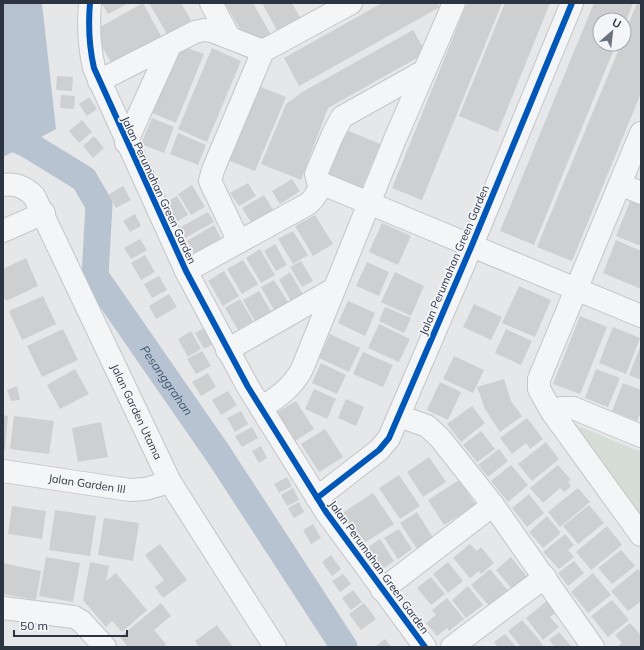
<svg xmlns="http://www.w3.org/2000/svg" width="644" height="650" viewBox="0 0 644 650" font-family="Mulish,sans-serif">
  <rect width="100%" height="100%" fill="#e5e7e9"/>
  <path fill="#d6dcd6" d="M559 418 641 452V526Z"/>
  <path fill="#b7c3d0" d="M3 3H42L56 129 3 157Z"/>
  <g fill="none" stroke-linecap="round" stroke-linejoin="round">
    <path stroke="#b7c3d0" stroke-width="27" id="s1" d="M3 133 27 144 84 179 99 205 95 276 219 455 344 647"/>
  </g>
  <path fill="#cecfd1" d="M103 3H129L108 14 102 4Z
    M143 3 161 36 112 64 93 31Z
    M149 3H181L191 20 167 34Z
    M225 3H253L271 35 260 41 242 33Z
    M262 3H292L301 19 278 32Z
    M382 3H437L440 7 299 86 284 58Z
    M467 3H502L422 200 392 188Z
    M505 3H550L498 132 459 116Z
    M594 3H633L624 26V20H600V44H616L534 245 500 231Z
    M637 3H641V93L572 261 537 247 621 44H624V35Z
    M413 30 426 53 328 108 301 180 261 164 286 104 304 91Z
    M185 47 204 54 176 123 150 112 170 65Z
    M212 48 241 61 207 142 178 129Z
    M57 76 73 77 72 91 56 90Z
    M256 85 286 97 255 171 225 159Z
    M61 95 75 96 74 109 60 108Z
    M89 97 97 109 87 116 79 104Z
    M152 118 174 127 164 153 141 144Z
    M82 120 92 132 79 143 69 131Z
    M344 129 380 144 361 190 325 176Z
    M178 133 206 145 198 165 170 154Z
    M94 136 104 148 93 158 83 146Z
    M292 179 300 191 280 204 272 191Z
    M248 183 256 196 239 206 230 193Z
    M192 185 205 207 191 215 178 194Z
    M123 186 131 200 116 208 108 195Z
    M264 195 275 213 254 227 242 208Z
    M177 196 188 215 172 224 161 206Z
    M631 199 641 203V246L616 236Z
    M208 212 214 222 185 238 179 228Z
    M135 214 141 226 130 232 123 221Z
    M315 215 333 244 313 256 295 226Z
    M382 223 411 236 398 265 369 252Z
    M214 225 221 238 194 253 187 241Z
    M293 231 308 255 293 264 278 239Z
    M140 239 147 250 131 259 124 248Z
    M616 240 641 251V289L603 273Z
    M275 244 287 265 276 271 264 251Z
    M260 249 275 275 261 283 246 258Z
    M145 255 155 272 141 280 131 263Z
    M26 258 38 286 6 301 3 295V269Z
    M243 260 258 284 242 294 227 269Z
    M301 261 313 281 302 287 290 267Z
    M367 262 389 272 379 296 356 286Z
    M224 271 239 296 223 306 208 281Z
    M290 272 304 296 292 303 279 280Z
    M395 272 424 286 411 316 381 302Z
    M159 276 167 290 152 298 144 284Z
    M274 280 288 302 274 310 261 287Z
    M519 286 551 300 535 337 502 323Z
    M259 291 272 313 256 323 243 300Z
    M169 294 177 307 156 319 149 306Z
    M43 296 56 324 22 340 9 311Z
    M240 299 253 321 238 330 225 308Z
    M348 301 375 313 365 336 338 323Z
    M474 304 502 317 491 340 463 327Z
    M385 307 411 318 404 333 379 321Z
    M580 316 607 327 580 394 553 384Z
    M379 324 410 339 399 362 368 348Z
    M206 327 215 343 204 349 195 333Z
    M613 327 640 338 626 374 599 363Z
    M63 329 78 360 42 377 27 346Z
    M506 329 532 341 521 365 495 353Z
    M191 331 201 349 188 357 178 339Z
    M330 334 360 348 349 372 319 358Z
    M641 345V380L629 375Z
    M202 351 211 366 196 374 187 359Z
    M363 352 393 365 383 387 353 374Z
    M454 356 484 370 473 393 443 379Z
    M321 363 346 375 337 394 312 383Z
    M75 369 89 394 60 409 47 385Z
    M596 369 620 378 608 407 585 398Z
    M208 373 216 387 201 396 192 382Z
    M504 379 511 401 522 416 500 432 485 409 477 387Z
    M440 382 461 392 448 420 427 410Z
    M623 383 641 390V412L637 421 612 411Z
    M17 386 20 400 11 401 7 390Z
    M314 389 336 399 327 419 305 409Z
    M228 391 237 405 221 415 212 400Z
    M346 399 364 407 356 426 338 418Z
    M296 401 314 429 295 441 276 413Z
    M472 406 485 423 461 442 447 424Z
    M241 411 248 424 235 432 227 418Z
    M3 415 8 416 5 450 3 449Z
    M14 416 54 421 49 454 10 449Z
    M527 418 543 439 530 449 526 443 512 454 500 438Z
    M101 422 108 457 78 462 72 428Z
    M252 427 258 438 242 447 235 436Z
    M325 429 343 457 319 472 301 444Z
    M481 431 495 449 477 462 463 445Z
    M546 442 559 459 532 481 518 464Z
    M261 446 267 458 259 463 252 451Z
    M499 449 508 461 488 477 478 465Z
    M429 457 446 482 423 497 407 472Z
    M511 465 528 485 508 502 491 481Z
    M558 465 571 480 568 482 571 486 564 492 560 488 543 503 530 488Z
    M399 475 420 506 400 519 379 488Z
    M287 477 292 486 279 493 274 484Z
    M459 480 476 505 444 525 428 500Z
    M293 488 299 500 287 506 281 495Z
    M578 488 590 502 560 527 548 512Z
    M373 493 394 524 361 545 341 514Z
    M529 494 544 513 527 527 512 508Z
    M299 502 304 512 294 518 288 508Z
    M589 505 604 523 578 544 563 526Z
    M12 506 46 511 42 539 8 534Z
    M55 510 96 516 90 556 49 550Z
    M417 512 434 539 417 549 400 523Z
    M547 516 561 533 543 548 529 532Z
    M104 518 139 523 133 561 98 555Z
    M313 524 321 538 311 544 303 530Z
    M607 526 622 545 591 570 576 552Z
    M399 529 412 549 398 559 384 538Z
    M565 534 574 545 568 550 574 557 559 569 543 552Z
    M380 539 394 561 381 570 367 548Z
    M160 544 187 580 163 598 155 587 164 580 145 555Z
    M470 544 477 551 481 547 494 563 481 574 479 571 470 578 453 558Z
    M621 550 635 566 612 584 598 568Z
    M331 555 341 569 332 576 322 562Z
    M46 557 80 563 73 602 39 596Z
    M511 557 527 577 512 589 496 570Z
    M574 561 584 573 568 586 558 573Z
    M90 562 109 566 106 581 116 573 147 610 122 632 112 621 106 627 83 600Z
    M448 562 463 581 448 593 433 574Z
    M3 563 41 571 36 600 3 594Z
    M490 569 509 592 490 607 471 585Z
    M638 569 641 573V601L628 611 611 591Z
    M593 573 611 595 588 613 571 592Z
    M343 574 351 584 340 592 332 581Z
    M431 577 445 594 431 605 417 588Z
    M468 586 483 605 466 618 452 600Z
    M353 590 362 602 351 610 342 598Z
    M447 598 464 619 449 631 447 628 437 636 426 623 436 615 432 610Z
    M548 600 557 612 550 617 559 627 543 640 526 618Z
    M612 600 629 620 608 637 591 616Z
    M161 603 171 616 154 630 166 644 163 647H128L120 637Z
    M364 603 376 619 361 630 349 614Z
    M522 620 537 637 544 647H521L508 631Z
    M630 623 641 635V647H617L622 643 615 635Z
    M217 625 233 647H199L195 641Z
    M559 632 572 647H555L549 640Z
    M505 634 516 647H498L494 642Z
    M385 639 391 647H375Z"/>
  <g fill="none" stroke-linecap="round" stroke-linejoin="round">
    <g stroke="#c3c5c7" stroke-width="24">
      <g id="minor">
        <path d="M90 3C88 26 89 46 94 68L186 271 248 387 326 512 425 647"/>
        <path d="M211 3 229 37"/>
        <path d="M424 71 342 117 333 134 316 174 318 182 641 316"/>
        <path d="M99 81 195 32 204 30 212 31 263 51"/>
        <path d="M641 133 539 379V389L552 412 641 535"/>
        <path d="M126 143 170 46"/>
        <path d="M620 184 641 193"/>
        <path id="s2" d="M3 185C15 183 25 187 34 196L170 482 275 647"/>
        <path d="M3 231 44 213"/>
        <path d="M239 242 210 181 213 170 263 51 351 3"/>
        <path d="M186 271 308 204 313 199 322 185"/>
        <path d="M227 350 334 289"/>
        <path d="M261 408C278 397 292 388 302 369L395 139 454 3"/>
        <path d="M552 412 561 408H573L641 436"/>
        <path d="M399 416 427 426 440 438 493 505 593 647"/>
        <path id="s3" d="M3 471 130 490 145 489 170 482"/>
        <path d="M317 498 379 450 389 438 472 245 572 3"/>
        <path d="M382 590 493 505"/>
        <path d="M3 608 74 617 81 621 105 647"/>
        <path d="M452 647 545 577"/>
      </g>
    </g>
    <use href="#minor" stroke="#f4f5f6" stroke-width="22"/>
    <g stroke="#f4f5f8" stroke-width="8">
      <path id="cycleway" d="M90 3C88 26 89 46 94 68L186 271 248 387 326 512 425 647
        M317 498 379 450 389 438 472 245 572 3"/>
    </g>
    <use href="#cycleway" stroke="#0057b8" stroke-width="6"/>
  </g>
  <g text-anchor="middle" dominant-baseline="central" stroke-width="3.5" stroke-linejoin="round" paint-order="stroke">
    <g font-size="11" fill="#2d3441" stroke="#f4f5f8">
      <text transform="translate(159 190) rotate(65)">Jalan Perumahan Green Garden</text>
      <text transform="translate(454 260) rotate(-67)">Jalan Perumahan Green Garden</text>
      <text stroke="none"><textPath href="#s2" startOffset="273">Jalan Garden Utama</textPath></text>
      <text stroke="none"><textPath href="#s3" startOffset="85">Jalan Garden III</textPath></text>
      <text transform="translate(379 567) rotate(54)">Jalan Perumahan Green Garden</text>
    </g>
    <g font-size="12" font-style="italic" fill="#3c5271" stroke="#f4f5f8">
      <text stroke="none"><textPath href="#s1" startOffset="321">Pesanggrahan</textPath></text>
    </g>
  </g>
  <rect width="644" height="650" fill="none" stroke="#2d3441" stroke-width="8"/>
  <g transform="translate(612 32) rotate(28)"><circle r="19" fill="#f4f5f8" stroke="#a4a8af"/>
  <path d="M0-3L7 15L0 10L-7 15Z" fill="#6d737c"/>
  <text y="-6" font-size="11" font-weight="bold" text-anchor="middle" fill="#2d3441">U</text>
  </g>
  <path d="M14 630v6h113v-6" fill="none" stroke="#2d3441" stroke-width="2"/>
  <text x="20" y="630" font-size="12" fill="#2d3441" stroke="#f4f5f8" stroke-width="3" paint-order="stroke">50 m</text>
</svg>
